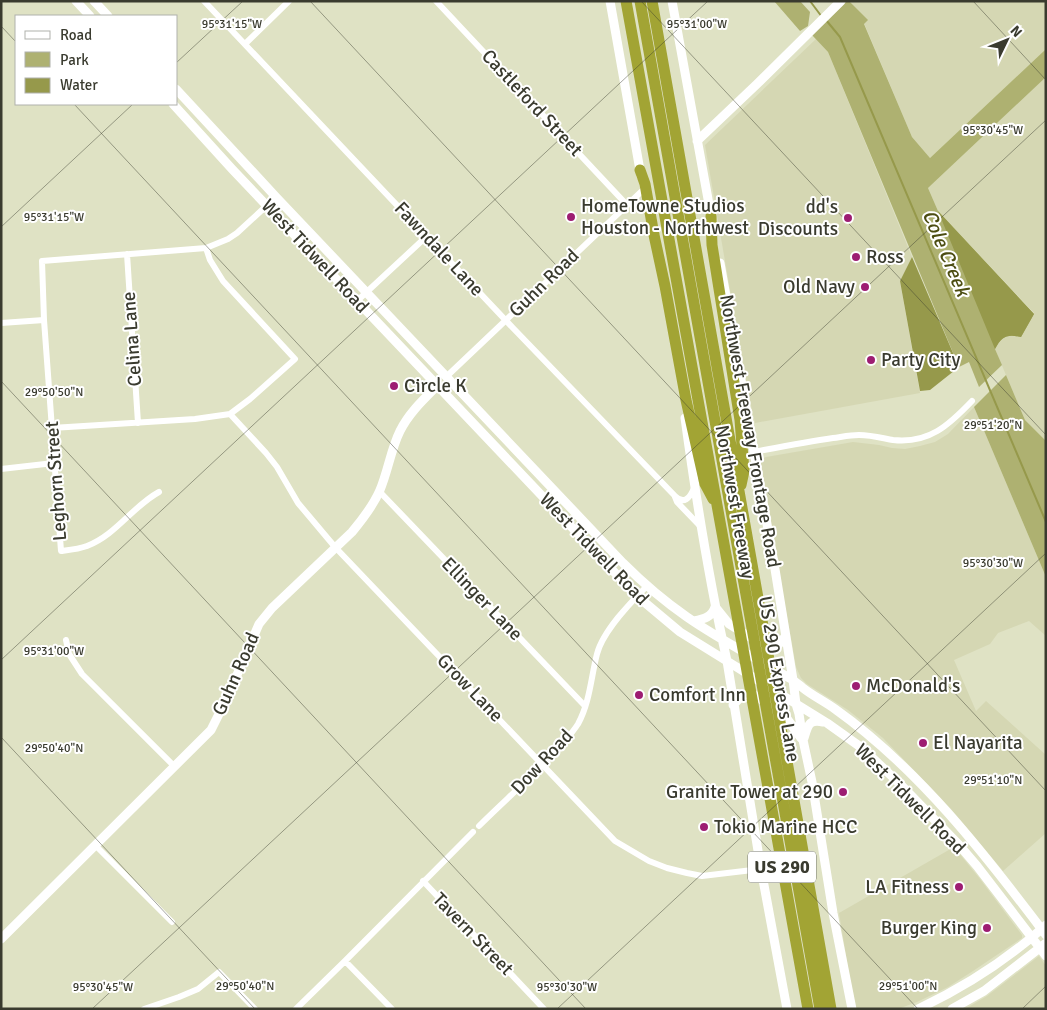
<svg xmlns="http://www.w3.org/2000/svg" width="1047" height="1010" viewBox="0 0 1047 1010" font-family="Signika,sans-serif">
  <rect width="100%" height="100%" fill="#dfe2c4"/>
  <path fill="#d5d7b3" d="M849 1H1046V49L930 158 912 137 864 23 867 20Z
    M816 39 828 52 912 257 900 281 920 393 755 423 746 383 705 145Z
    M1046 77V441L1025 420 995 349 999 341 1010 335 1034 313 938 211 928 188Z
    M974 407 1046 577V636L1029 621 998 633 990 644 954 660 976 711 986 701 1046 755V833L1003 871 951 809 883 738 848 710 807 684 801 678 796 667 792 644 758 460 766 457 853 442 879 445 892 448 905 449 920 446 935 442 948 434Z
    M954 847 980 879 1022 935V938L973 971 948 987 917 1002 898 1009H855L839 913Z
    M1039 956 1046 966V1009H965L987 996Z"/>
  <path fill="#aeb171" d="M774 1H800L810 12 808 26 800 31Z
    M847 1H849L868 20 864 24 912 137 930 158 1046 49V77L928 188 938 211 1034 314 1021 337C1007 334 1002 336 995 349L1002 365 979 387 969 362 959 367 828 52 812 35Z
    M1006 375 1025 420 1046 441V577L974 407Z"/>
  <path fill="#96994b" d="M938 211 1034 314 1021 337C1007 334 1002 336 995 349Z
    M912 257 959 367 930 390 920 391 900 281Z"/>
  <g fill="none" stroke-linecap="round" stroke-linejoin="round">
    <path stroke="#96994b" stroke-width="2" d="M810 1 822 17
      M826 20 840 37 1046 522"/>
    <path stroke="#fff" stroke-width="6" d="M204 1 513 328 675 496C684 505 690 498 694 488
      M436 1 627 205
      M245 44 289 1
      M127 254 138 423
      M357 301 427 236
      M1 323 44 320
      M446 377 643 190
      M230 414 266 453 277 467 298 503 335 547 615 841 649 861 667 868 687 873 702 876 761 869
      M52 428 195 419 230 414 250 399 295 359 223 281 210 260 206 248
      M753 452C780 447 806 442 833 438 841 437 850 435 859 435 871 435 882 438 893 440 929 444 949 425 972 401
      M1 469 54 463
      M379 491 585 706
      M159 492C133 506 116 535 87 546 79 549 69 550 61 551L44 320 42 261 206 248 228 239 237 233 276 197
      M675 497 677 502 701 527
      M66 640 69 654 82 674 175 767
      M479 826C501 804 524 784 545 762 557 750 569 738 578 724 590 702 591 677 597 654 603 631 630 603 647 586
      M95 845 172 922
      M423 881 544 1009
      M345 961 392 1009
      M144 1009 179 997 198 989 219 972 255 1009
      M296 1009 345 961 473 832"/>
    <path stroke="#fff" stroke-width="9" d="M76 1 90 16
      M94 1 108 16
      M610 1 641 176
      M672 1 712 221
      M176 89 276 197 623 563C643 583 664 601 687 617 720 640 756 658 791 679 795 681 799 685 803 688 813 696 824 701 835 709 918 768 985 854 1046 935
      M173 104 232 169 637 596 680 632 827 723 862 748 899 783 959 845 977 866 1046 956
      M697 141 757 84 841 1
      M720 263 774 563 793 680 796 704 799 714 803 740 812 782 833 913 852 1009
      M685 418C696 499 709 580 727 661L761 869 787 1009
      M717 609 729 624 766 647 773 648 778 645 785 637
      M694 621C704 619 712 617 715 607
      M733 705C739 699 744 692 753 694L785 716 801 738
      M804 738C808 726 808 719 823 722
      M1 939 211 730 227 698 259 624 272 608 352 532C362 520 374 504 380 490 388 471 391 449 400 431 409 413 423 400 437 386
      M918 1009C965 987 1008 959 1046 925
      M952 1009 984 991 1046 943"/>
    <path stroke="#a2a434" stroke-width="11" d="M626 1 808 1009
      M640 1 820 1009
      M652 1 831 1009
      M640 170 645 184 654 235 665 286 686 400 705 484 713 499
      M711 216 712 245 740 420 744 471 741 485"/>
  </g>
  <path fill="none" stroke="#3a3b2f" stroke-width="1" stroke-opacity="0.45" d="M310 1 1046 791M641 1 1046 435M973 1 1046 80M1 26 16 42M176 63 243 1M74 104 918 1009M1 227 133 104M1 381 586 1009M1 660 708 1M1 737 255 1009M92 1009 1046 120M557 1009 1046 553M1022 1009 1046 986"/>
  <g fill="#9d1d72" stroke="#fff" stroke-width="2">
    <circle cx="571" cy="217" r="5"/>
    <circle cx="848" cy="218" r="5"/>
    <circle cx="856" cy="257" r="5"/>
    <circle cx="865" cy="287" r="5"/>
    <circle cx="871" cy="360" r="5"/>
    <circle cx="394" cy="386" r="5"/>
    <circle cx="856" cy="686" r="5"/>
    <circle cx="639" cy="695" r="5"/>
    <circle cx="923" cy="743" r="5"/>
    <circle cx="843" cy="792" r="5"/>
    <circle cx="704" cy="827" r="5"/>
    <circle cx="959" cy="887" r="5"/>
    <circle cx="987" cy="928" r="5"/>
  </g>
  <g text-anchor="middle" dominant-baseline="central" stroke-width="4" stroke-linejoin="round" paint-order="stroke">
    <rect fill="#fff" stroke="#75766d" stroke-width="1" x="748" y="851.5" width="68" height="31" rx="4"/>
    <g font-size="18" font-weight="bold" fill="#3a3b2f">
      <text x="782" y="867">US 290</text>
    </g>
    <g font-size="19" fill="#3a3b2f" stroke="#fff">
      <text transform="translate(532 103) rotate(47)">Castleford Street</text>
      <text transform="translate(439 249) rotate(47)">Fawndale Lane</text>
      <text transform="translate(315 256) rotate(47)">West Tidwell Road</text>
      <text transform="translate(544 283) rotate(-44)">Guhn Road</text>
      <text transform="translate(132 339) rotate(-94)">Celina Lane</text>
      <text transform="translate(750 431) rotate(80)">Northwest Freeway Frontage Road</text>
      <text transform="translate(56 481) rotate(-94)">Leghorn Street</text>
      <text transform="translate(735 502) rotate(80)">Northwest Freeway</text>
      <text transform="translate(594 549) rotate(46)">West Tidwell Road</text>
      <text transform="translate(482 599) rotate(46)">Ellinger Lane</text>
      <text transform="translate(236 674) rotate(-66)">Guhn Road</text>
      <text transform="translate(779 679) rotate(80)">US 290 Express Lane</text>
      <text transform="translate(470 688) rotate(46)">Grow Lane</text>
      <text transform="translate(542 762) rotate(-47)">Dow Road</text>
      <text transform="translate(910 799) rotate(45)">West Tidwell Road</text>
      <text transform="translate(473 934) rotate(46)">Tavern Street</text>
    </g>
    <g font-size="19" fill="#3a3b2f" stroke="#fff" text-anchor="start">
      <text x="581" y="206">HomeTowne Studios<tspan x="581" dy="22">Houston - Northwest</tspan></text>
      <text x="838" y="207" text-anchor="end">dd's<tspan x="838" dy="22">Discounts</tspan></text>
      <text x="866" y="257">Ross</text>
      <text x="855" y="287" text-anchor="end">Old Navy</text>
      <text x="881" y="360">Party City</text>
      <text x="404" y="386">Circle K</text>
      <text x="866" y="686">McDonald's</text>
      <text x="649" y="695">Comfort Inn</text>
      <text x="933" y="743">El Nayarita</text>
      <text x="833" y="792" text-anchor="end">Granite Tower at 290</text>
      <text x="714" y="827">Tokio Marine HCC</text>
      <text x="949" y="887" text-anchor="end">LA Fitness</text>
      <text x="977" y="928" text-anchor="end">Burger King</text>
    </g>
    <g font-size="20" font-style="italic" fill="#4c4d12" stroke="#fff">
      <text transform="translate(946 253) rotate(67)">Cole Creek</text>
    </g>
  </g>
  <g font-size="12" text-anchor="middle" fill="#3a3b2f" stroke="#fff" stroke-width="4" stroke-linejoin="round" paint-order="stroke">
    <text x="232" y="28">95°31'15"W</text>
    <text x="697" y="28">95°31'00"W</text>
    <text x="993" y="134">95°30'45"W</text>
    <text x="54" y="221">95°31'15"W</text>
    <text x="54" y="396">29°50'50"N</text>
    <text x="993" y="429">29°51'20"N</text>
    <text x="993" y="567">95°30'30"W</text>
    <text x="54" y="655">95°31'00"W</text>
    <text x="54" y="752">29°50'40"N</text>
    <text x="993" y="784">29°51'10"N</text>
    <text x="245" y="990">29°50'40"N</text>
    <text x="908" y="990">29°51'00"N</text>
    <text x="103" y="991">95°30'45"W</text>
    <text x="567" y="991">95°30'30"W</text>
  </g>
  <rect width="1047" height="1010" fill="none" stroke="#3a3b2f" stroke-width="5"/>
  <rect x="15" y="15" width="162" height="90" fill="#ffffff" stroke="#b0b1ac"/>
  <rect x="25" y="31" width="25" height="8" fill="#ffffff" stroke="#b0b1ac"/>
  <text x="60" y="40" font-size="15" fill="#3a3b2f">Road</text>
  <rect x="25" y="52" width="25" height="15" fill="#aeb171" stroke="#b0b1ac"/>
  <text x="60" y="65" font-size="15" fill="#3a3b2f">Park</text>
  <rect x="25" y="78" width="25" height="15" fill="#96994b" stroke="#b0b1ac"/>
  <text x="60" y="90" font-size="15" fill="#3a3b2f">Water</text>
  <g transform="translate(1007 40) rotate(47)" stroke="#ffffff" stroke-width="4" paint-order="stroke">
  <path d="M0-4L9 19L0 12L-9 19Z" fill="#3a3b2f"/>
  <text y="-8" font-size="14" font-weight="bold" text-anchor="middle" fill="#3a3b2f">N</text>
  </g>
</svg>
